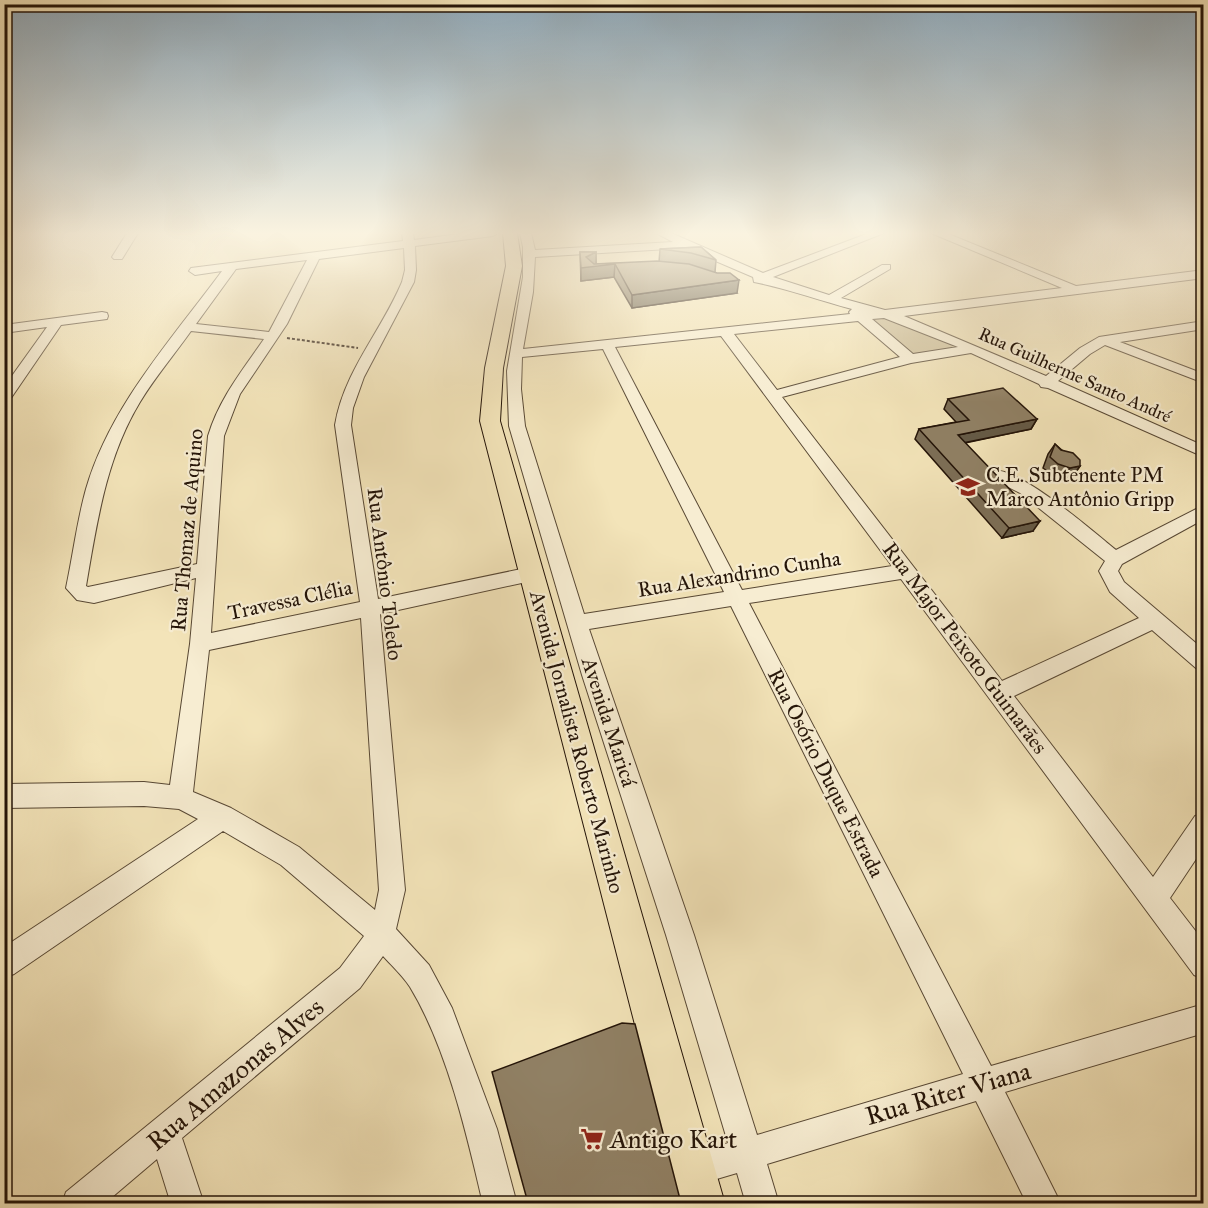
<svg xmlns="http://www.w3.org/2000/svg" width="1208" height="1208" viewBox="0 0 1208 1208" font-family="'IM FELL Great Primer',serif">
  <rect width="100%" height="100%" fill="#f3e4b9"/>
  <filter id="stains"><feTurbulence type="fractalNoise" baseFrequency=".00333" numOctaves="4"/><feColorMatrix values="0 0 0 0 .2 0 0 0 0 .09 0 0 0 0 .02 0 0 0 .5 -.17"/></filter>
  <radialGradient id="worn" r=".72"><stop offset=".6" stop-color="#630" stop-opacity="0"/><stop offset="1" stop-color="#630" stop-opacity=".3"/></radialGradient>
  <path fill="#d0c19b" stroke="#7a6a52" stroke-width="1.5" d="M886 314 973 349 913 359 859 317Z"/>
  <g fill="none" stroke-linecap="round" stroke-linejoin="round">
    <g stroke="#584834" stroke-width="2">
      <path id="minor" d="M4 233H14L4 239Z
        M127 233H138L122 259H114L112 257Z
        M402 233H413L414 240 466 233H498L493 236 415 246 416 270 414 282 364 377 353 408 351 425 378 599 531 567 538 569 540 574 538 579 531 581 380 614 405 890 396 929 429 965 452 1008 497 1129 517 1204H483C467 1135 447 1048 410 987 403 976 392 966 383 956L360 988 182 1138 204 1204H171L157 1159 104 1204H62L66 1192 340 968 364 936 281 865 223 831 14 974 4 978V947L198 819 179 809 144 806 4 808V784L144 782 170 785 190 644 196 578 94 603 77 600 66 588C73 555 77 521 86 489 110 406 172 339 222 271L195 275 189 271 191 268 403 241ZM404 248 405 270 402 282C381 332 344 371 335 425L360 602 211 633 224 436 240 394 287 324 319 259ZM307 260 269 332 196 324 236 269ZM191 331 264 339C242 371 219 399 208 436L197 564 88 587 86 586C97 522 106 458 140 402 155 377 174 355 191 331ZM361 618 379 890 375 910 299 847 231 808 193 792 209 650Z
        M520 233H531L535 250 673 242 656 233H671L763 273 869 233H884L773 277 829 295 882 265H890V269L841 298 885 310 1062 288 931 233H946L1076 286 1204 270V278L904 316 1046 376 1080 348 1099 337 1204 321V329L1120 342 1204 374V383L1105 345 1090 354 1058 381 1204 446V457L1048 388 1041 387 1039 384 971 353 911 363 782 397 1002 681 1139 618 1110 592 1099 571 1105 561 1020 493 992 479 990 475 992 471C1016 464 1095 533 1116 550L1204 505V519L1122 564 1118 571 1124 582 1204 650V672L1197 669 1152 630 1014 696 1153 877 1195 816 1204 813V847L1170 898 1204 942V979L1194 975 901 579 749 603 991 1066 1204 1004V1033L1005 1092 1061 1204H1027L976 1101 767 1164 779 1204H746L737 1173 693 1186 682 1181 677 1170 682 1159 728 1143 666 935 582 675 509 426 507 371 523 277V247ZM685 248 753 277 754 282C785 288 819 300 852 309L849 312 850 314 523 349 533 292 535 257ZM884 318 958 347 913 354 872 319ZM858 321 900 357 777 390 734 334ZM721 336 892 566 742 590 615 347ZM603 349 724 592 584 614 525 426 521 389 522 357ZM731 606 963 1074 757 1135 694 935 589 629Z
        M102 312 107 313 108 316 107 319 61 325 9 401 4 402V387L47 327 4 333V325Z"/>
    </g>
    <g stroke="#241408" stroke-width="2">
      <path id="major" d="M503 233H517L522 266 503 368 500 421 725 1204H681L480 421 485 368 506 266Z"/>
    </g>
    <path stroke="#241408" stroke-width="2" stroke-dasharray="3 2" stroke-linecap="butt" d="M287 338 358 348"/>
    <use href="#minor" fill="#f7edd2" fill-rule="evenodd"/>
    <use href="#major" fill="#f3e4b9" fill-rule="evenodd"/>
  </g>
  <path fill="#7c6e56" stroke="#241408" stroke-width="1.5" d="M701 247 716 260 715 272 737 293 632 308 614 277 581 281 580 252H596V264L659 262 660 249Z
    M948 399 1037 419 1031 429 965 443 1033 531 1002 538 915 439 919 429 956 422 944 409Z
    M1055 444 1080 466 1073 476 1063 478 1051 474 1043 468 1048 454Z"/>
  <path fill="#655a46" stroke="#241408" stroke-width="1.5" d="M596 252V265L615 264 614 277 581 281V268L586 257Z
    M739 280 737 293 632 308V295Z
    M1037 419 1031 429 953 445 958 435Z
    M1080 466 1073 476 1063 478 1070 468Z
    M1040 521 1033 531 1002 538 1009 528Z"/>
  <path fill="#908064" stroke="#241408" stroke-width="1.5" d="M701 247 716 260 691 253 660 249Z
    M580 252H596L586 257 594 264 657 261 689 264 717 273H730L739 280 632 295 615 264 581 268Z
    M1003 388 1037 419 958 435 1040 521 1009 528 919 429 969 420 948 399Z
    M1055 444 1061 450 1073 453 1080 460V466L1070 468 1058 464 1050 457Z
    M622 1023 635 1024 681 1203H528L492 1072Z"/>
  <linearGradient id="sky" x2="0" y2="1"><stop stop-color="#90abbd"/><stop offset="0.58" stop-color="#faf3e0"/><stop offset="1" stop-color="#faf3e0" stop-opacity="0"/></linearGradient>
  <rect width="1208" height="402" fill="url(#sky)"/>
  <defs>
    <g id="school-bare" transform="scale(1.8)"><path d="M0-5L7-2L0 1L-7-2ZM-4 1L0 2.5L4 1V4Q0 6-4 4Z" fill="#8f2418" stroke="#f7edd2" stroke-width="2.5" paint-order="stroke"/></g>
    <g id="supermarket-bare" transform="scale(1.8)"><path d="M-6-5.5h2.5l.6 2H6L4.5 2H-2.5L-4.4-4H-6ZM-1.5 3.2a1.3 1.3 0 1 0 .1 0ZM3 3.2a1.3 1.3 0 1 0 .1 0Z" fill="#8f2418" stroke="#f7edd2" stroke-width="2.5" paint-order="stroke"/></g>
  </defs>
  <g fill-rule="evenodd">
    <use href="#school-bare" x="968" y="487"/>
    <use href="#supermarket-bare" x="592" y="1139"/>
  </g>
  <g text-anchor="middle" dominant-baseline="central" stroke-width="4.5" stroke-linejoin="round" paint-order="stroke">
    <g font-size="18" fill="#241408" stroke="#f7edd2">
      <text transform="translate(1075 375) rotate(24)">Rua Guilherme Santo André</text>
    </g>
    <g font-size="21" fill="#241408" stroke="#f7edd2" text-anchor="start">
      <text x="986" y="475">C.E. Subtenente PM<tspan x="986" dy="24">Marco Antônio Gripp</tspan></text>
    </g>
    <g font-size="21" fill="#241408" stroke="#f7edd2">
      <text transform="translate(187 530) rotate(-85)">Rua Thomaz de Aquino</text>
      <text transform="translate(385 574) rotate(83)">Rua Antônio Toledo</text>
      <text transform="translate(739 574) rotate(-9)">Rua Alexandrino Cunha</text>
      <text transform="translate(290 600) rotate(-12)">Travessa Clélia</text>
      <text transform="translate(965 648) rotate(53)">Rua Major Peixoto Guimarães</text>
      <text transform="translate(609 722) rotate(72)">Avenida Maricá</text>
      <text transform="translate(577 742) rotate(75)">Avenida Jornalista Roberto Marinho</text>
      <text transform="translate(826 773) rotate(63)">Rua Osório Duque Estrada</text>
    </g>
    <g font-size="26" fill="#241408" stroke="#f7edd2">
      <text transform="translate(235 1074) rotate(-40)">Rua Amazonas Alves</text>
      <text transform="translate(948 1093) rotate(-16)">Rua Riter Viana</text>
    </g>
    <g font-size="26" fill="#241408" stroke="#f7edd2" text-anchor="start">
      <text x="610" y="1139">Antigo Kart</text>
    </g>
  </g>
  <rect width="1208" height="1208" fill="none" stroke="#f3e4b9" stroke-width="24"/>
  <rect x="6" y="6" width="1196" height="1196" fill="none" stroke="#241408" stroke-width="3"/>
  <rect x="12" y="12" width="1184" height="1184" fill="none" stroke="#241408" stroke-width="1.5"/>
  <rect width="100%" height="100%" filter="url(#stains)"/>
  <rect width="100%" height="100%" fill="url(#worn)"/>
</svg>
